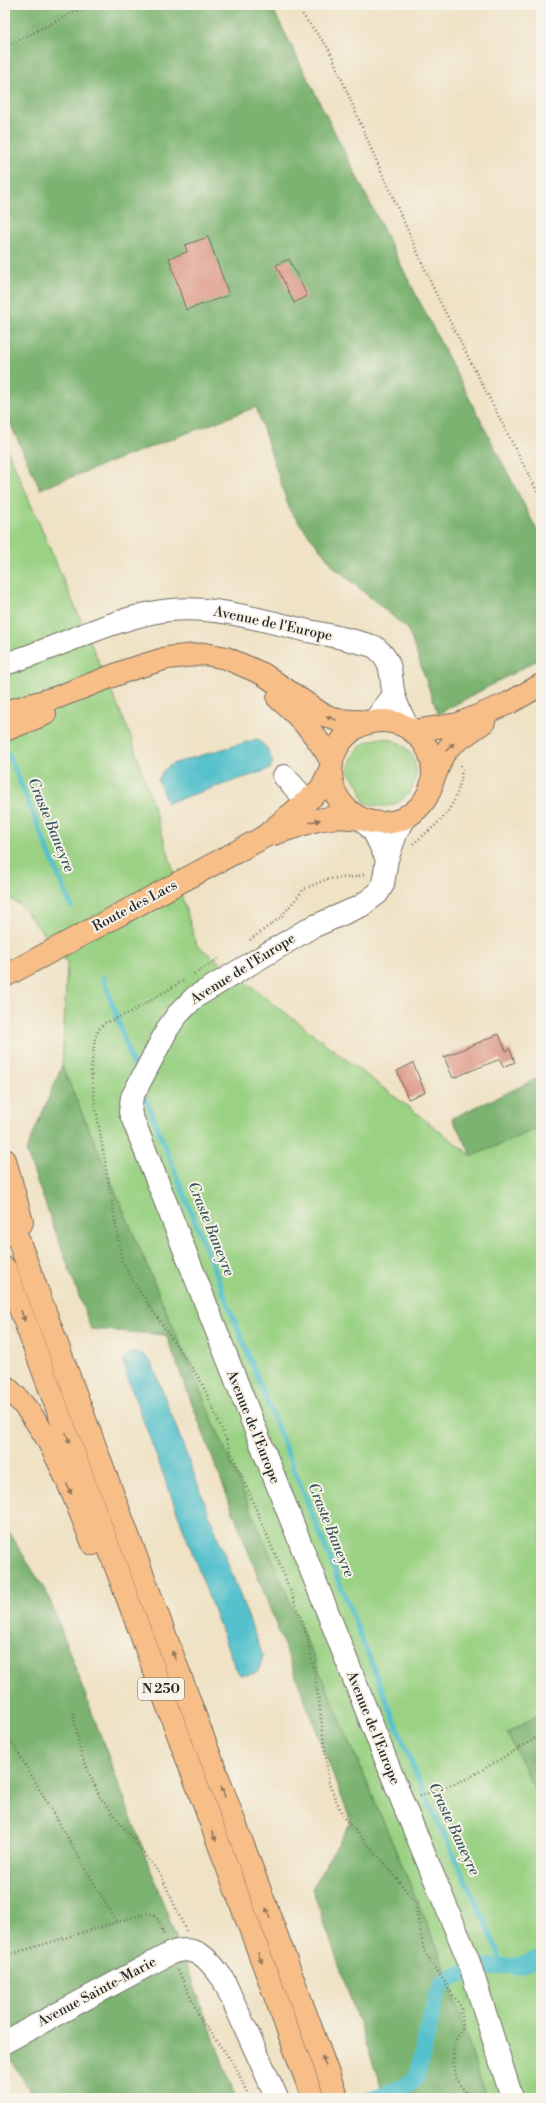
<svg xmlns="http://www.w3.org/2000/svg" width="546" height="2103" viewBox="0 0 546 2103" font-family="'Libre Bodoni',serif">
  <rect width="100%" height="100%" fill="#f7f3e8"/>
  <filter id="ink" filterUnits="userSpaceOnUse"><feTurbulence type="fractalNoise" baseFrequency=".025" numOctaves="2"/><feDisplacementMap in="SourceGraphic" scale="8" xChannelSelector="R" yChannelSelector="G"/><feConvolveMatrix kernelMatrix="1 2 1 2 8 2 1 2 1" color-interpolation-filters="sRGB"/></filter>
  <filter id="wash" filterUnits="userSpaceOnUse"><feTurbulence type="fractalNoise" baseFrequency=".012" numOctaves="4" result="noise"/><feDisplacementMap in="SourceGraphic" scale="16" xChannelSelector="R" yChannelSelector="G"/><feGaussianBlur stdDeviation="0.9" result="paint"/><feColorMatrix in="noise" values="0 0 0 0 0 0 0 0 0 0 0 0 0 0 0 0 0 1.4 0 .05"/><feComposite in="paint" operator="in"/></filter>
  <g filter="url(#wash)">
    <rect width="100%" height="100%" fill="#efe2c5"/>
    <path fill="#9ad183" stroke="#627e57" d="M5 444 132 739 197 945 472 1156 541 1127V2098H486L441 1957 62 1066 67 963 21 906 5 896Z
      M383 738C439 746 417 825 364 802L359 785 348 772C351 751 362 740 383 738Z"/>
    <path fill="#7bb371" stroke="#536f4e" d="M5 5H271L409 281 541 538V658L438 714 408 629 335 568 290 511 256 407 40 489 5 412Z
      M62 1066 441 1957 486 2098H385L312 1888 351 1822 166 1335 91 1329 26 1151Z
      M541 1077V1127L472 1156 452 1118Z
      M5 1526 48 1595 236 2098H34L5 2049Z
      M541 1713V1803L507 1733Z"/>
    <path fill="#54c1cc" stroke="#40767c" d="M257 739 266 747 273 762 270 769 167 803 158 780 163 771 172 764Z
      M130 1352C144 1351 148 1357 154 1369L263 1656 258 1672 249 1675H240L234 1665 126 1374 123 1360Z"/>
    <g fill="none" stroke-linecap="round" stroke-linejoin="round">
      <path stroke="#54c1cc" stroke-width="5" d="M8 753 71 906
        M103 977 133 1064
        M146 1099 420 1784 482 1915 504 1966"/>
      <path stroke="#54c1cc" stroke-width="17" d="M373 2098C389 2092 407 2089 417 2076L436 1997 442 1984 454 1976 485 1967 518 1966 541 1959"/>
    </g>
    <g id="blocks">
      <path fill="#db9483" d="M208 237 229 295 186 310 169 258 187 252 185 245Z
        M289 259 307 296 294 303 276 265Z
        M499 1034 506 1051 510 1049 515 1062 503 1067 500 1059 453 1078 444 1057Z
        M413 1063 425 1092 408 1099 397 1071Z"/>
    </g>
  </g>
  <g filter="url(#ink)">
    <use href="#blocks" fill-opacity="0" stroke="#706b61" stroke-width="1"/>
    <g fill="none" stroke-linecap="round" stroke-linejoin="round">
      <g stroke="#706b61" stroke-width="24">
        <path id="minor" d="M5 664C54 649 101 624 151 613 204 602 253 618 304 630 327 635 352 639 375 647 395 663 389 674 394 695 397 707 403 717 408 728
          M374 721 394 695
          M284 776 307 801
          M407 816 397 831 387 859 383 884 378 893 361 906 310 928 195 997 178 1014 168 1028 132 1097 130 1112 403 1803 468 1959 512 2098
          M362 819 374 832 387 859
          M5 2042 171 1953C197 1943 209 1960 223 1979L277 2098"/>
      </g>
      <g stroke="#706b61" stroke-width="24">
        <path id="major" d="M331 772a51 51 0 1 1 102 0a51 51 0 1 1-102 0Z
          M413 731 458 724 509 703 541 685
          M433 780 443 755 451 745 484 722
          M273 834 317 820 337 817 362 819
          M5 976 264 837 321 789 331 768"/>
      </g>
      <g stroke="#706b61" stroke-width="24">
        <path id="highway" d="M278 698C300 717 319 737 332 763
          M5 712 58 697 128 670 167 658 205 654 226 658 263 674 322 714 337 720 370 722
          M5 730 45 714
          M5 1160 22 1222
          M5 1204 337 2098
          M5 1268 313 2098
          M5 1386C51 1426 70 1489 93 1544"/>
      </g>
      <path stroke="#706b61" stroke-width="2.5" stroke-dasharray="1 3" stroke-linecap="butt" d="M295 5 329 49 373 153 437 296 541 499
        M5 47 88 5
        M413 844C435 825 450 817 459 787 462 778 462 771 460 762
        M250 940 281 917 304 889 327 879 355 877 366 874
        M194 974 220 958
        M183 981 131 1012 105 1023 99 1029 95 1038 91 1071 95 1103 122 1261 134 1283 202 1383 284 1575 302 1620 309 1645 319 1701 329 1784 344 1818 387 1866 415 1902 424 1951 461 2007 463 2026 455 2042 453 2057 456 2078 469 2098
        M73 1713 81 1754 100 1797 161 1875 187 1933
        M5 1730 116 1921
        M420 1796 467 1779 541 1735
        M5 1956 147 1913C159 1914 161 1926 164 1936
        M178 1970 202 2022 236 2067 249 2098"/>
      <use href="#minor" stroke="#fff" stroke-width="22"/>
      <use href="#major" stroke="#f7be88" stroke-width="22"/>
      <use href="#highway" stroke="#f7be88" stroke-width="22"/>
    </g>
    <defs><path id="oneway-solid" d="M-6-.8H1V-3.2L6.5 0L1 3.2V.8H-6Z"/></defs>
    <g fill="#91745a">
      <use href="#oneway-solid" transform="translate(331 718) rotate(-159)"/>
      <use href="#oneway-solid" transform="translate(450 747) rotate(-45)"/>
      <use href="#oneway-solid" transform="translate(315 821) rotate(-16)"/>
      <use href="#oneway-solid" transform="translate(23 1316) rotate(70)"/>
      <use href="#oneway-solid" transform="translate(68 1438) rotate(69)"/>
      <use href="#oneway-solid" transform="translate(69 1489) rotate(66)"/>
      <use href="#oneway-solid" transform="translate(174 1656) rotate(-110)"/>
      <use href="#oneway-solid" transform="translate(223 1792) rotate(-110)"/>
      <use href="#oneway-solid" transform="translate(214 1836) rotate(69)"/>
      <use href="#oneway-solid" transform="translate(268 1913) rotate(-111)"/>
      <use href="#oneway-solid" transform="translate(260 1958) rotate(69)"/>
      <use href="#oneway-solid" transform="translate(324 2061) rotate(-111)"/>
    </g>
  </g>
  <g text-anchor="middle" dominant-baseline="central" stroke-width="4" stroke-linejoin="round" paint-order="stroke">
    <rect fill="#f7f3e8" stroke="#686764" stroke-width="1" x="138" y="1678" width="46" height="22" rx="3"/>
    <g font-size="13" font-weight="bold" fill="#2b2b2b">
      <text x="161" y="1689">N 250</text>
    </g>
    <g font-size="14" fill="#2b2b2b" stroke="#f7f3e8">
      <text transform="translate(273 624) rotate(12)">Avenue de l'Europe</text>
      <text transform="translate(135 906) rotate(-28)">Route des Lacs</text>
      <text transform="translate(243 969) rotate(-32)">Avenue de l'Europe</text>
      <text transform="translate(253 1427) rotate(68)">Avenue de l'Europe</text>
      <text transform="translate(373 1728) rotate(68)">Avenue de l'Europe</text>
      <text transform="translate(97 1992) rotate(-28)">Avenue Sainte-Marie</text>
    </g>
    <g font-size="15" font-style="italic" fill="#37585b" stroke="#f7f3e8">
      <text transform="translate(51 825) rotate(68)">Craste Baneyre</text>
      <text transform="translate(211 1229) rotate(68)">Craste Baneyre</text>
      <text transform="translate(331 1530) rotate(68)">Craste Baneyre</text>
      <text transform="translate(454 1829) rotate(65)">Craste Baneyre</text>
    </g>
  </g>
  <rect width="546" height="2103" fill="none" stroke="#f7f3e8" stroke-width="20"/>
</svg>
